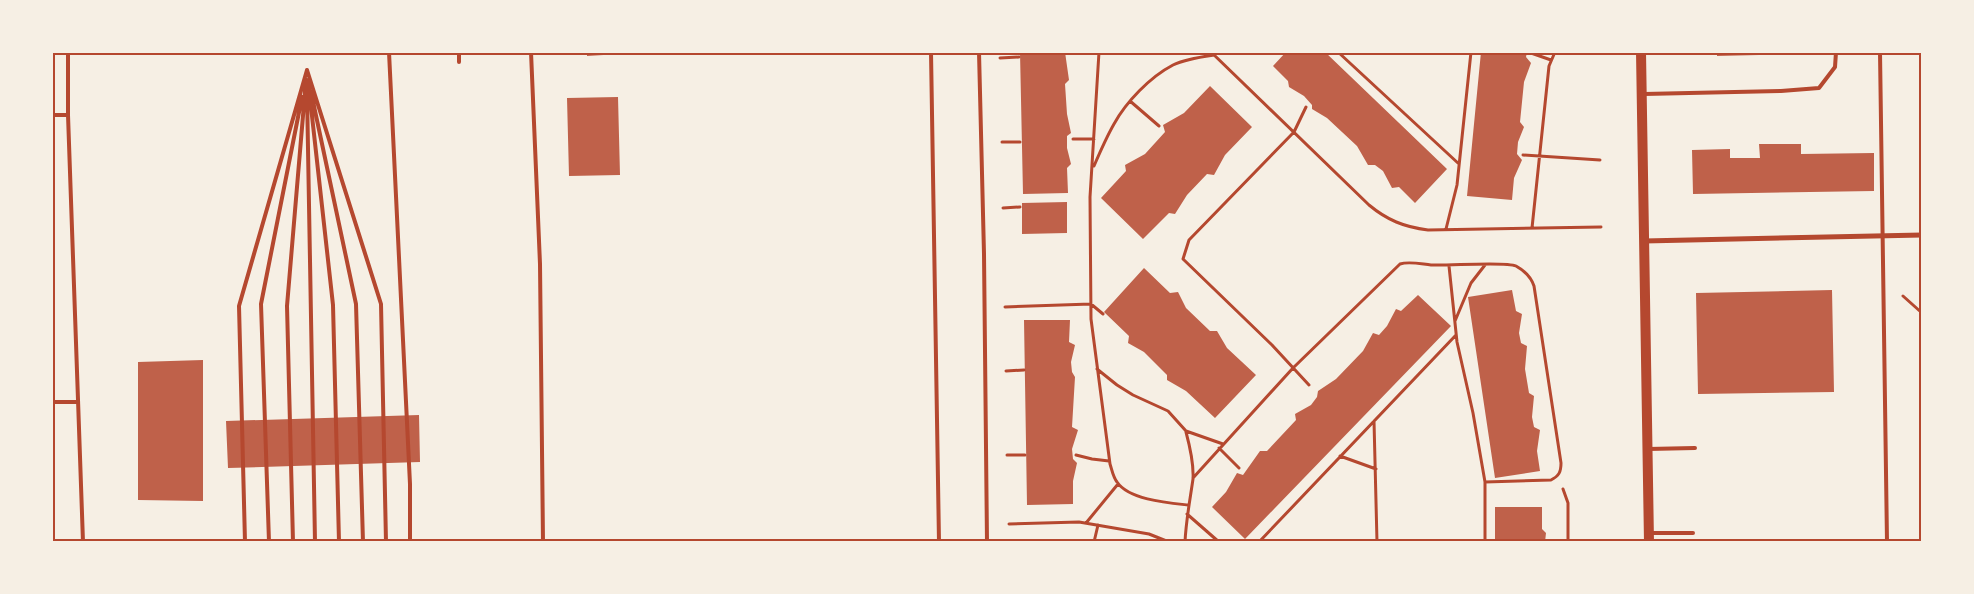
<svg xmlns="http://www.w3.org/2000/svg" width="1974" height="594" viewBox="0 0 1974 594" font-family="Inter,sans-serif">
  <rect width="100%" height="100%" fill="#f6efe4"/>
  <path fill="#bf614a" d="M587 52H620V54L587 56Z
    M1020 52H1065L1069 80 1065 84 1067 114 1071 133 1067 136V148L1071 164 1067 168 1068 193 1023 194Z
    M1286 52H1325L1447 169 1415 203 1399 187 1392 188 1383 171 1375 165H1368L1357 146 1327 118 1312 109V105L1304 96 1289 87 1288 81 1273 66Z
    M1481 52H1527L1526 57 1531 63 1524 82 1520 122 1524 127 1518 142 1517 154 1522 160 1514 178 1512 200 1467 196Z
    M1717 52H1802V54L1717 56Z
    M1210 86 1252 127 1225 155 1214 175 1207 174 1187 195 1175 214 1169 213 1143 239 1101 198 1126 171 1125 165 1145 154 1165 132 1163 125 1184 113Z
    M618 97 620 175 569 176 567 98Z
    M1759 144H1801V154L1874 153V191L1693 194 1692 150 1730 149V158H1760Z
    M1067 202V233L1022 234V203Z
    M1144 268 1170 293 1178 292 1186 308 1210 331H1217L1227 348 1256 375 1215 418 1186 391 1167 380V375L1144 352 1128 343 1129 336 1104 312Z
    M1512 290 1516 311 1522 314 1519 333 1521 343 1527 346 1525 369 1529 393 1534 396 1532 417 1534 427 1540 430 1537 451 1540 471 1495 478 1468 297Z
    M1832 290 1834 392 1698 394 1696 293Z
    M1418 295 1451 326 1245 539 1212 507 1226 492 1237 473 1243 475 1260 451H1267L1296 420 1295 414 1311 405 1317 397 1318 391 1336 379 1363 351 1373 333 1379 335 1387 326 1396 309 1401 311Z
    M1024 320H1070L1069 342 1075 345 1071 362 1072 372 1075 377 1072 427 1078 430 1072 449 1073 459 1077 463 1073 481V504L1027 505Z
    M203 360V501L138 500V362Z
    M419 415 420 462 228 468 226 421Z
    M1495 507H1542V529L1546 533 1545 542H1495Z"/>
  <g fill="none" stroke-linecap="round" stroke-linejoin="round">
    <path stroke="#b5482f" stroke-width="3" d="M1099 52 1090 197 1091 319 1110 464C1112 470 1113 477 1117 482 1129 500 1169 503 1188 505
      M1211 52 1369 205C1387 220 1404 227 1428 230L1601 227
      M1338 52 1459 164
      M1531 53 1551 60
      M1000 58 1019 57
      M1130 101 1159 126
      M1306 107 1294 132 1189 240 1183 259 1272 345 1309 385
      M1073 139H1094
      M1002 142H1020
      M1523 155 1600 160
      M1094 166C1100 152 1106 138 1114 124 1126 102 1150 77 1173 65 1185 59 1200 57 1214 55
      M1003 208 1020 207
      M1532 228 1549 66 1555 52
      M1446 229 1457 185 1471 52
      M1449 266 1457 342 1473 413 1485 482V542
      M1903 296 1922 313
      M1005 307 1091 304 1103 314
      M1455 321 1471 283 1485 265
      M1097 369 1117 385 1133 395 1168 411 1186 431 1223 444
      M1006 371 1024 370
      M1374 421 1377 542
      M1219 448 1239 468
      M1007 455H1025
      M1076 455 1092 459 1109 461
      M1340 456 1376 469
      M1193 478 1293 368 1400 264C1409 261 1421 264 1431 265 1448 266 1506 261 1516 266 1525 271 1531 277 1534 286L1561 463C1561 472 1559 476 1551 480L1485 482
      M1563 489 1568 503V542
      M1187 514 1219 542
      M1086 523 1118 484
      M1009 524 1079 522 1149 534 1169 542
      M1094 542 1098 525
      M1185 542C1186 520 1190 500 1193 479 1194 463 1190 447 1186 432
      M1259 542 1456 335"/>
    <path stroke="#b5482f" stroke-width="4" d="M68 52V115L83 542
      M389 52 410 484V542
      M531 52 540 264 543 542
      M931 52 939 542
      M979 52 984 254 987 542
      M1880 52 1887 542
      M459 62V52
      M307 70 381 304 386 542
      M308 80 333 305 339 542
      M307 92 315 542
      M311 92 356 304 363 542
      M1644 94 1781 91 1819 88 1835 67 1836 52
      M52 115H68
      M52 402H78
      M1648 449 1695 448
      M1649 533H1693
      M245 542 239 306 307 70
      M269 542 261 304 302 97
      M293 542 287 306 306 80"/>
    <path stroke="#b5482f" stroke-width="5" d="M1644 241 1922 235"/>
    <path stroke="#b5482f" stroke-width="10" d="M1641 52 1649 542"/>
  </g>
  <rect width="1974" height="594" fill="none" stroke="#f6efe4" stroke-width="108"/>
  <rect x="54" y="54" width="1866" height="486" fill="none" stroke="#b5482f" stroke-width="2"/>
</svg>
